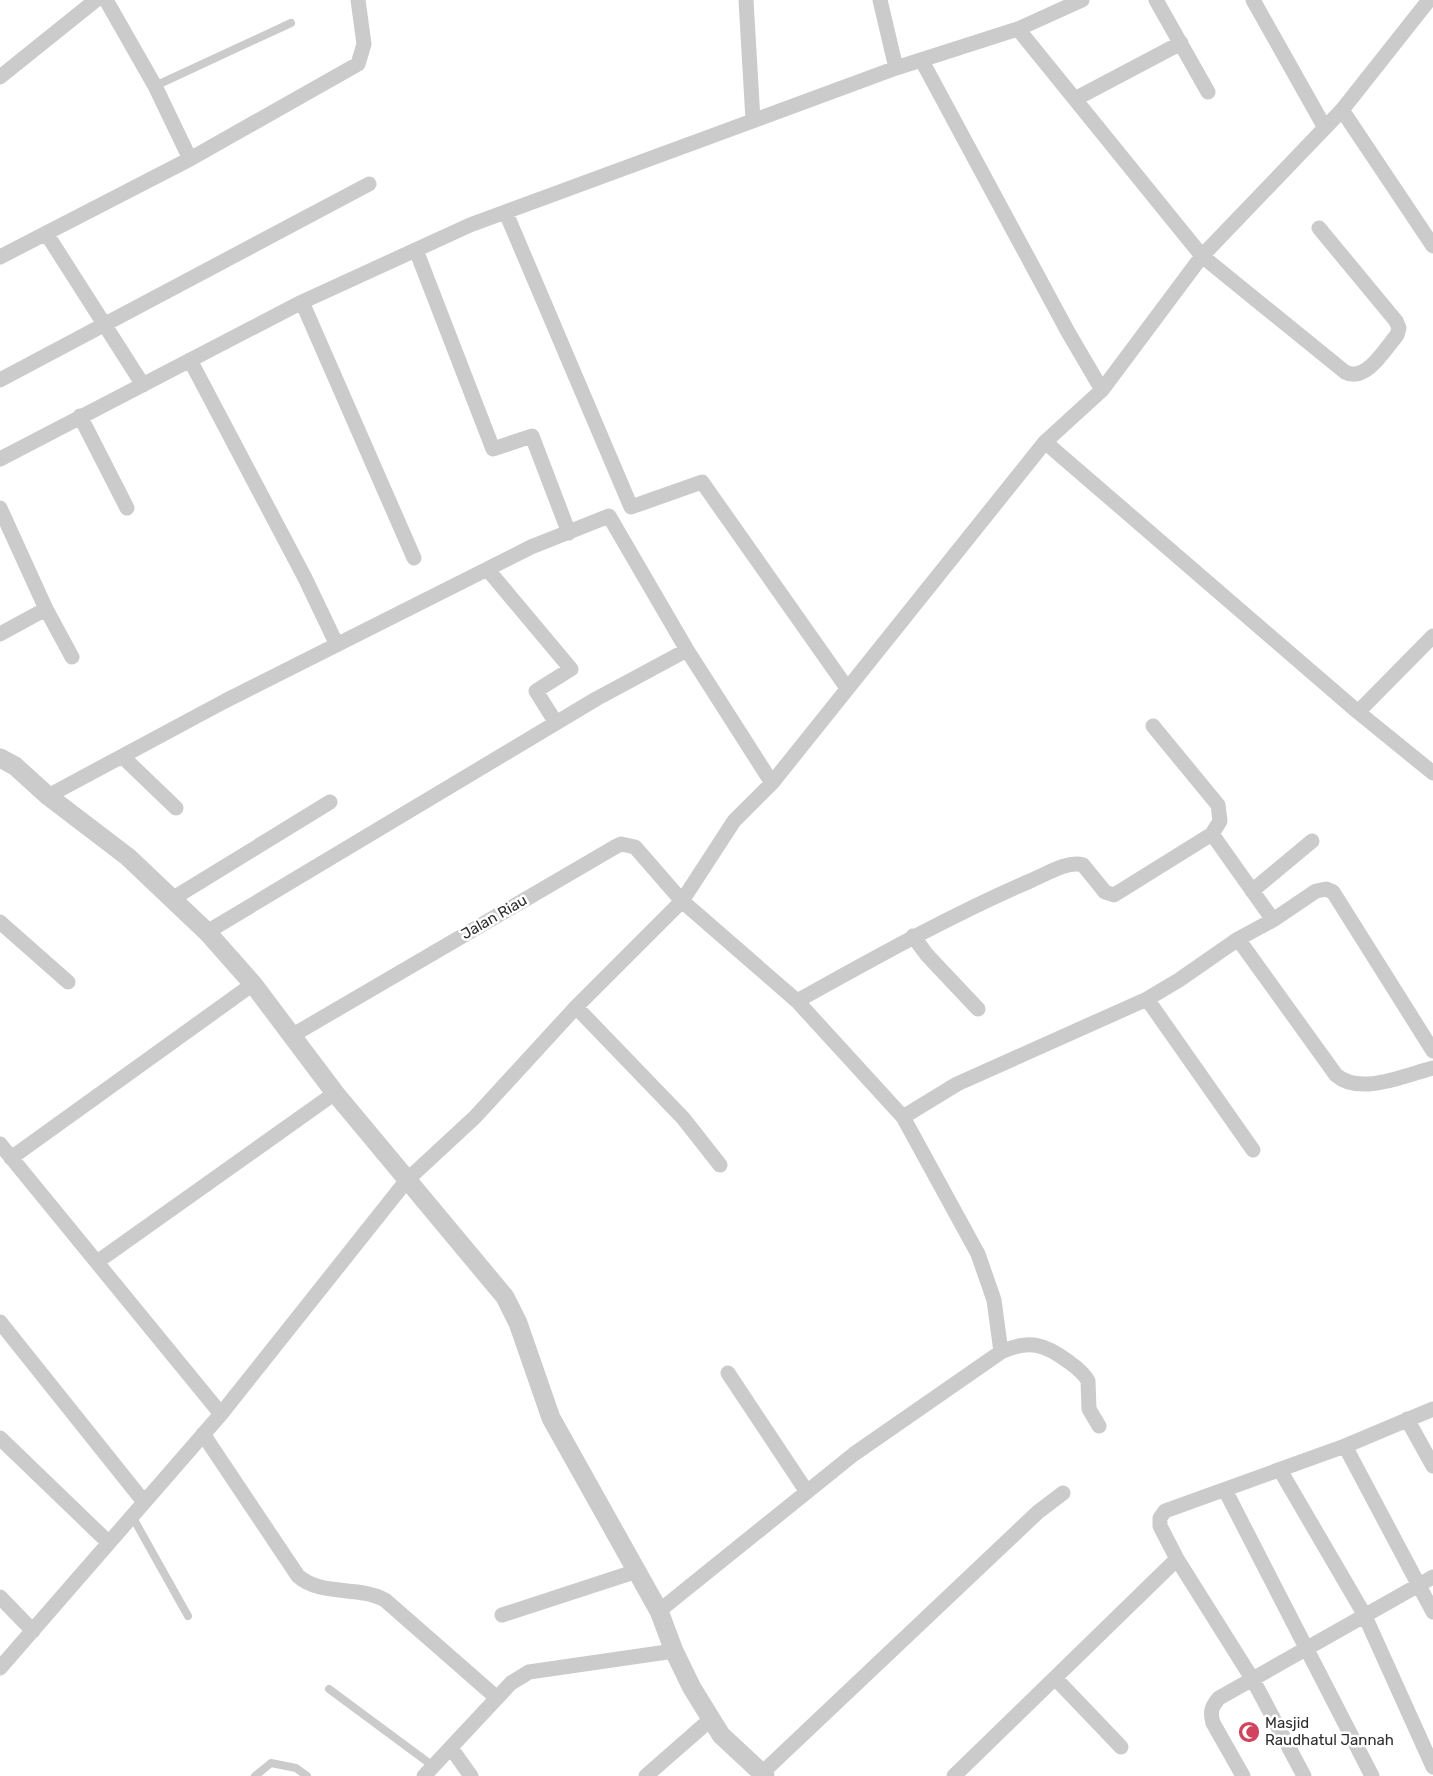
<svg xmlns="http://www.w3.org/2000/svg" width="1433" height="1776" viewBox="0 0 1433 1776" font-family="Rubik,sans-serif">
  <rect width="100%" height="100%" fill="#fff"/>
  <g fill="none" stroke-linecap="round" stroke-linejoin="round">
    <path stroke="#cbcbcb" stroke-width="8" d="M155 86 291 23
      M132 1516 188 1616
      M329 1689 433 1766
      M255 1776 271 1763 296 1768 307 1776"/>
    <path stroke="#cbcbcb" stroke-width="15" d="M106 0 155 86 190 159
      M746 0 753 120
      M880 0 896 68
      M1156 0 1208 92
      M1253 0 1325 128
      M1018 29 1202 256 1345 372C1366 383 1385 349 1397 335L1399 328 1396 321 1319 228
      M922 61 1068 332 1102 390
      M0 77 96 0
      M1075 99 1181 43
      M1342 110 1433 246
      M506 213 631 507 702 482 847 688
      M46 233 143 385
      M416 250 493 449 532 436 569 533
      M0 257 190 159 358 64 364 44 358 0
      M302 302 414 558
      M190 360 305 578 337 645
      M0 380 369 184
      M80 416 127 508
      M1045 442 1358 712 1433 773
      M0 459 302 302 470 225 896 68 1018 29 1082 0
      M0 508 46 609 72 657
      M488 570 571 669 536 691 556 723
      M0 634 46 609
      M1358 712 1433 636
      M1153 726 1218 805 1220 821 1212 834 1273 920
      M123 757 176 808
      M48 796 225 701 531 547 609 516 687 650 772 783
      M1252 891 1312 841
      M172 899 330 802
      M0 922 68 982
      M207 932 596 699 687 650
      M913 936 927 955 978 1009
      M1238 939 1336 1075C1360 1096 1405 1075 1433 1068
      M1147 999 1253 1150
      M797 1001C873 959 949 916 1030 881 1045 875 1067 860 1083 865L1105 892 1114 895 1212 834
      M576 1007 683 1118 720 1165
      M293 1035 615 847 621 844 635 847 682 901 797 1001 903 1117 978 1254 994 1300 1001 1352 854 1454 659 1611
      M903 1117 957 1084 1147 999 1179 980 1238 939 1273 920 1316 891 1326 889 1333 892 1433 1051
      M0 1144 221 1414
      M11 1158 253 984
      M97 1262 335 1093
      M0 1322 144 1502
      M1001 1352C1029 1339 1045 1344 1069 1362 1076 1367 1084 1373 1088 1381L1089 1409 1099 1426
      M728 1373 807 1492
      M1407 1419 1433 1466
      M203 1434 298 1576C322 1597 358 1585 385 1600L497 1698
      M0 1438 109 1543
      M1345 1446 1433 1612
      M1280 1470 1364 1614 1433 1767
      M1225 1490 1372 1776
      M0 1597 33 1631
      M502 1615 637 1571
      M0 1668 221 1414 407 1180 475 1117 576 1007 682 901 734 821 772 783 1045 442 1102 390 1202 256 1342 110 1429 0
      M1055 1678 1121 1747
      M451 1748 471 1776
      M762 1773 1038 1512 1063 1493
      M424 1776 511 1683 529 1672 674 1651
      M646 1776 711 1719
      M954 1776 1177 1559
      M1243 1776 1213 1723C1210 1713 1211 1707 1219 1698L1433 1577
      M1304 1776 1253 1680 1177 1559 1160 1526V1518L1165 1511 1345 1446 1433 1409"/>
    <path stroke="#cbcbcb" stroke-width="19" d="M0 758 15 766 48 796 128 857 207 932 253 984 335 1093 505 1297 518 1323 551 1418 659 1611 674 1651 692 1688 721 1735 765 1776"/>
  </g>
  <defs>
    <g id="mosque-disc" transform="scale(1.125)"><circle r="9.5" fill="#d0455d" stroke="#fff"/><path d="M3.5-4.9A6 6 0 1 0 3.5 4.9A5 5 0 1 1 3.5-4.9Z" fill="#fff"/></g>
  </defs>
  <g fill-rule="evenodd">
    <use href="#mosque-disc" x="1249" y="1732"/>
  </g>
  <g text-anchor="middle" dominant-baseline="central" stroke-width="5" stroke-linejoin="round" paint-order="stroke">
    <g font-size="15" fill="#2e2e2e" stroke="#fff">
      <text transform="translate(494 917) rotate(-30)">Jalan Riau</text>
    </g>
    <g font-size="15" fill="#2e2e2e" stroke="#fff" text-anchor="start">
      <text x="1265" y="1723">Masjid<tspan x="1265" dy="17">Raudhatul Jannah</tspan></text>
    </g>
  </g>
</svg>
